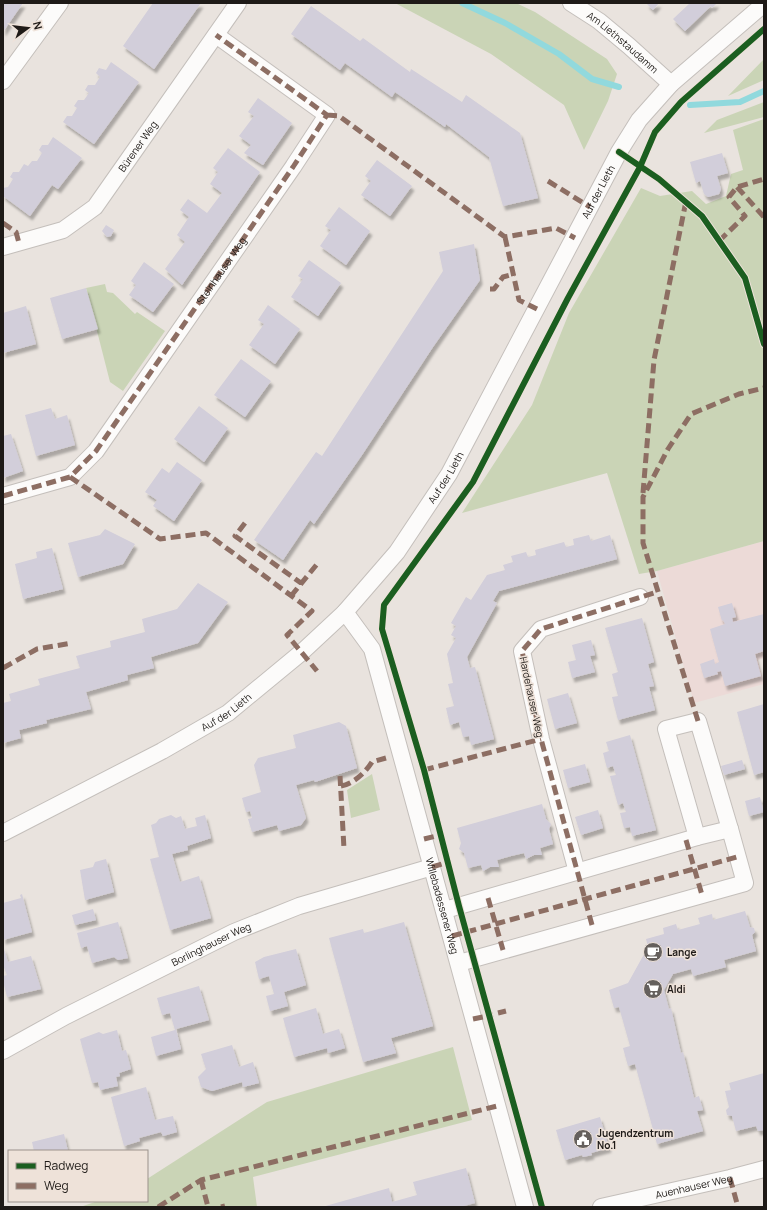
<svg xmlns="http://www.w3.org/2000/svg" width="767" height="1210" viewBox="0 0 767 1210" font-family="Manrope,sans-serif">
  <defs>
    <filter id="shadow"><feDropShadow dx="2.5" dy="4.5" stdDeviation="1" flood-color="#0004"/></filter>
  </defs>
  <rect width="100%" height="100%" fill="#e9e3de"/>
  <path fill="#ecdad7" d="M764 541V658L758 660 764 684 694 703 657 571Z"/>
  <path fill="#cad4b6" d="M395 3H516L535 12 607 59 617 74 608 101 584 150 564 105 491 54Z
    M764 59V80L728 96Z
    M764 102V117L704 133 717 120Z
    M764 119V541L657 571 639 574 607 473 462 513 532 405 569 313 641 188 660 196 692 191 706 204 726 196 731 174 743 170 733 130Z
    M105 284 107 292 113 293 135 314 137 312 165 331 123 391 110 382 86 288Z
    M372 774 380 810 351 818 347 790Z
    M453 1047 472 1120 253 1177 257 1207H80L98 1201H147V1179L267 1102Z"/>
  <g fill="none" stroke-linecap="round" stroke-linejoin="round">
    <path stroke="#91d9dd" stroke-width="6" d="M462 3 505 23 559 54 592 79 619 87
      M690 105 740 102 764 91"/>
  </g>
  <path fill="#d2ceda" filter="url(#shadow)" d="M3 3H23L3 32Z
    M153 3H201L154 69 123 46Z
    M646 3H659L653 10Z
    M690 3H717L712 8 711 6 685 31 673 19Z
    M311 6 360 41 363 38 410 72 411 69 462 102 466 95 520 133 538 198 503 206 489 157 446 124 445 127 395 92 392 97 345 63 340 70 291 34Z
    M111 62 139 82 94 144 63 122 67 116H72L77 108 74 106 78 100H84L89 93 85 90 88 85H95L100 77 96 73 99 68 106 70Z
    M258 98 292 123 263 165 244 153 251 145 239 136 254 116 248 112Z
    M53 137 82 158 58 189 52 185 30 216 3 196V188L8 187 13 179 10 177 13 172H19L24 164 28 166 32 161H37L42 153 39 150 42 145H48Z
    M228 148 260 172 182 285 165 269 185 242 177 235 189 217 180 210 188 199 207 213 222 193 210 184 218 172 213 168Z
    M722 153 728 173 717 176 721 189 719 194 708 197 704 194 700 181 696 183 690 162Z
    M377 160 412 186 390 216 361 195 371 181 365 176Z
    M339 207 370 231 346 265 320 246 331 230 325 226Z
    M106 225 114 230 111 236 107 237 102 231Z
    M474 244 480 280 433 347 362 455 314 524 310 520 283 560 254 540 316 452 322 456 443 271 439 252Z
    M309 260 341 283 318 316 291 297 303 279 298 276Z
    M144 262 174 284 153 312 129 295 136 285 131 281Z
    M86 288 98 329 62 339 50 298Z
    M268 305 300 329 275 364 249 345 264 324 258 320Z
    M26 306 36 344 3 353V313Z
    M241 359 271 381 245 417 214 395Z
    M199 406 228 428 204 462 174 439Z
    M51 408 55 419 67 415 75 445 36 456 25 415Z
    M11 434 23 471 3 478V436Z
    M177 462 202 480 174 521 153 506 157 500 145 492 162 468 169 473Z
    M105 529 135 544 123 564 78 577 68 543 100 535Z
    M589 535 591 541 610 535 617 559 499 591 493 601 497 603 467 657 470 668 475 667 494 739 471 745 469 736 463 737 459 722 450 725 446 708 454 706 448 684 453 683 447 654 456 638 451 635 456 626 451 623 466 597 471 600 487 575 505 570 503 565 513 562 511 556 526 552 528 557 536 555 535 550 564 542 566 547 574 545 573 539Z
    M52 548 63 589 23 599 15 564 37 558 36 552Z
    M198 583 228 602 198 643 151 657 154 668 127 675 128 680 86 692 91 709 46 720 47 723 19 730 21 738 3 743V703L11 701 9 694 40 685 38 679 80 668 76 656 111 647 110 641 145 632 142 619 177 609Z
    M732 603 736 617 732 618 733 622 764 614V651L755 654 761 676 725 686 721 671 717 672 718 674 704 678 700 664 714 659 715 664 719 662 710 629 725 624 723 620 722 621 718 607Z
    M642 618 654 662 648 664 654 686 649 687 655 710 618 720 612 697 618 696 612 674 618 672 605 628Z
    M591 640 595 655 590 656 595 672 572 678 568 662 576 660 572 645Z
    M568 693 577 723 555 729 547 699Z
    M764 704V772L754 775 737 712Z
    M339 722 346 726 357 768 315 782 314 780 296 785 306 818 301 825 279 831 277 825 252 832 248 819 252 818 250 811 246 812 242 798 261 792 254 765 258 758 296 748 293 735Z
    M630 735 656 830 632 836 630 827 624 828 620 813 626 812 623 803 618 805 610 776 616 775 613 766 607 768 603 753 609 751 606 742Z
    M742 760 745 769 724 775 721 766Z
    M585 764 590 782 568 788 563 770Z
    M760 797 764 812 749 816 745 801Z
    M542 804 546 819 551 824 549 829 553 844 540 848 542 855H534L526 859 524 853 511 856 497 860 499 867H490L483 871 481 865 468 868 464 853 459 849 461 843 457 828Z
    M598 810 603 828 581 835 575 817Z
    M171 815 176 818 181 816 185 829 197 826 195 818 205 815 211 838 187 846 188 850 172 854 180 882 199 876 211 918 170 930 150 859 159 857 151 825 156 823 159 819Z
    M106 859 114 892 85 900 80 870 93 867 95 862Z
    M22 894 32 932 3 940V903L21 898 20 895Z
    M93 909 96 920 75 925 72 915Z
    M745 911 750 927 754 928 755 932 752 935 756 951 724 960 726 967 693 976 691 969 673 974 664 990 669 1009 671 1008 681 1053 683 1052 694 1098 699 1096 703 1110 697 1111 703 1131 657 1144 635 1064 628 1066 623 1048 630 1046 619 1007 614 1008 609 990 628 983 648 947 646 939 664 934 663 928 676 924 678 930 700 924 698 918 712 914 713 920Z
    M118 922 128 958 118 960 114 957 92 963 87 946 81 948 77 933Z
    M404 922 433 1026 391 1038 396 1053 363 1062 329 938 363 929 364 933Z
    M3 946 8 962 31 956 41 989 7 997 3 981V976L7 975 3 965Z
    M296 949 306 985 284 992 288 1006 270 1011 266 996 274 994 269 976 259 979 255 962 264 957Z
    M199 986 209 1020 176 1029 181 1049 156 1056 151 1037 175 1030 170 1013 162 1015 157 998Z
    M316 1008 323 1034 339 1029 345 1048 328 1053 327 1048 294 1057 283 1018Z
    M117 1030 122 1051 126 1050 131 1069 119 1073 120 1076 116 1077 118 1086 100 1090 98 1082 92 1083 80 1039 99 1032 103 1034Z
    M232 1045 239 1067 253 1062 259 1083 243 1087 242 1082 212 1091 201 1087 198 1077 206 1069 201 1054Z
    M764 1073V1130L758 1131 756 1126 736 1131 732 1116 727 1115 726 1110 729 1107 725 1091 731 1090 729 1083Z
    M146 1087 155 1120 173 1116 177 1132 163 1136 161 1132 139 1138 140 1141 124 1146 111 1097Z
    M600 1117 609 1148 591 1153 592 1155 583 1157 582 1155 565 1160 556 1130Z
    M64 1134 68 1151H34L32 1142Z
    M466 1168 475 1203 460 1207H322L389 1188 392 1202 417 1195 413 1182Z"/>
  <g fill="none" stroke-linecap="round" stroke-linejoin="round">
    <g stroke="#c4bfbb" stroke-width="18">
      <g id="minor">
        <path id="s1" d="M571 3 599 21 629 46 671 84"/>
        <path d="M3 81 60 3"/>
        <path id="s2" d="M3 247 63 230 95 207 238 3"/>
        <path id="s3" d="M3 496 70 477 96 451 293 167 327 115 216 35"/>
        <path id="s4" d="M345 612 372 649 525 1207"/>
        <path id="s5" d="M3 833 162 751 228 713 302 652 345 612 397 552 449 474 619 152 639 120 671 84 764 4"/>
        <path d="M697 837 666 729 698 721 730 829"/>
        <path d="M577 872 541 739 522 651 541 629 640 597"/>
        <path d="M445 910 697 837 730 829 745 883 459 963"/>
        <path id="s6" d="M3 1051 66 1016 234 932 299 906 432 867"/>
        <path id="s7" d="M601 1207 730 1178 764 1169"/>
      </g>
    </g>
    <use href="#minor" stroke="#fcfbfa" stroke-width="16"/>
    <path stroke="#8d6e63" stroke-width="5" stroke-dasharray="10 5" stroke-linecap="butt" d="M327 115 339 116 505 237 556 228 575 238
      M548 181 590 207
      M737 187 764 217
      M3 223 16 232 19 243
      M505 237 519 300 537 309
      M719 241 745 216 729 197 737 187 764 179
      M490 289H494L503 277 514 274
      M70 477 160 539 206 533 312 611 287 635 317 671
      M643 493 654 360 686 201
      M3 496 70 477 96 451 293 167 327 115 216 35
      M245 523 235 536 301 583
      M291 596 318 563
      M3 668 37 649 72 643
      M698 721 643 543V497L668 449 691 414 739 394 764 388
      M424 770 541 739
      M340 776 344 849
      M341 786C353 784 365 773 372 762L386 758
      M424 839 440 835
      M686 840 702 895
      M432 867 448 862
      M488 898 503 950
      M592 925 541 739 522 651 541 629 657 592
      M452 936 737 857
      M498 1013 506 1011
      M473 1019 493 1015
      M730 1178 738 1207
      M201 1180 208 1207
      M158 1207 201 1180 497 1106
      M221 1207 225 1206"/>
    <g stroke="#eee2d9" stroke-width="8">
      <path id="cycleway" d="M619 152 659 179 702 216 745 278 764 344
        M542 1207 459 906 424 770 382 629 384 605 473 482 568 298 640 167 655 132 681 102 764 29"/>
    </g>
    <use href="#cycleway" stroke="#1b5e20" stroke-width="6"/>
  </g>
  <defs>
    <g id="cafe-disc" transform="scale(1)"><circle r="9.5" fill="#65605d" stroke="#eee2d9"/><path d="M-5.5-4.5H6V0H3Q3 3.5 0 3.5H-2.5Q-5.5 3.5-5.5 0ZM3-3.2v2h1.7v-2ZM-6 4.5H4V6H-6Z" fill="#fff"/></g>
    <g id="supermarket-disc" transform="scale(1)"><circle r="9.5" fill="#65605d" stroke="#eee2d9"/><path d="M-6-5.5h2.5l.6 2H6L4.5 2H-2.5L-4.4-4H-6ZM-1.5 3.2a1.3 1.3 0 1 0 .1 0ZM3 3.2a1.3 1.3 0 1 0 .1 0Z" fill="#fff"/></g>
    <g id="civic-disc" transform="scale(1)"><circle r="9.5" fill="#65605d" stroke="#eee2d9"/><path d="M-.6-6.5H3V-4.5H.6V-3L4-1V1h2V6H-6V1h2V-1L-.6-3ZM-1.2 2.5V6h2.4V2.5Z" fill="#fff"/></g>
  </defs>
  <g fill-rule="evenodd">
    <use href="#cafe-disc" x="653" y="952"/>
    <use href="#supermarket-disc" x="653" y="989"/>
    <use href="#civic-disc" x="583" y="1139"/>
  </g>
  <g text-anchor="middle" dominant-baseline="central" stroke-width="3" stroke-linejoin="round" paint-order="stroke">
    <g font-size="10" fill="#1e1a17" stroke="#eee2d9">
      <text stroke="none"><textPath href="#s1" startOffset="65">Am Liethstaudamm</textPath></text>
      <text stroke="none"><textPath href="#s2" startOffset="176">Bürener Weg</textPath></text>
      <text stroke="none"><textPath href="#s5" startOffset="902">Auf der Lieth</textPath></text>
      <text stroke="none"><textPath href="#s3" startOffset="326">Steinhauser Weg</textPath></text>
      <text stroke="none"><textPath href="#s5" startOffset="578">Auf der Lieth</textPath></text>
      <text transform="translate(532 697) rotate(78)">Hardehauser Weg</text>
      <text stroke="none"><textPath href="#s5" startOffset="254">Auf der Lieth</textPath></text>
      <text stroke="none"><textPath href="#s4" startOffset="312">Willebadessener Weg</textPath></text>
      <text stroke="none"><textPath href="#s6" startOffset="234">Borlinghauser Weg</textPath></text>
      <text stroke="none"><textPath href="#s7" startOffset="95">Auenhauser Weg</textPath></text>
    </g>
    <g font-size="10" font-weight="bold" fill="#1e1a17" stroke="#eee2d9" text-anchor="start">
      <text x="667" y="952">Lange</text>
      <text x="667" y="989">Aldi</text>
      <text x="597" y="1133">Jugendzentrum<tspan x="597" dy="12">No.1</tspan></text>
    </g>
  </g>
  <rect width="767" height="1210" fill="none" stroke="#1e1a17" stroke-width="8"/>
  <rect x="8" y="1150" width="140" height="52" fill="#eee2d9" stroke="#9b928b"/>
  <rect x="16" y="1163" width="20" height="6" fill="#1b5e20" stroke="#9b928b"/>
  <text x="44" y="1170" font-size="12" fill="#1e1a17">Radweg</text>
  <rect x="16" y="1183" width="20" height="6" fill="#8d6e63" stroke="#9b928b"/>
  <text x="44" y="1190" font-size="12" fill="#1e1a17">Weg</text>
  <g transform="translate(28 28) rotate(75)" stroke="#eee2d9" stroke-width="3" paint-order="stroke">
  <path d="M0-3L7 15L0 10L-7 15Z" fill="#1e1a17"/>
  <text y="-6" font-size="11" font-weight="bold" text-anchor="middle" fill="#1e1a17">N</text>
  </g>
</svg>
